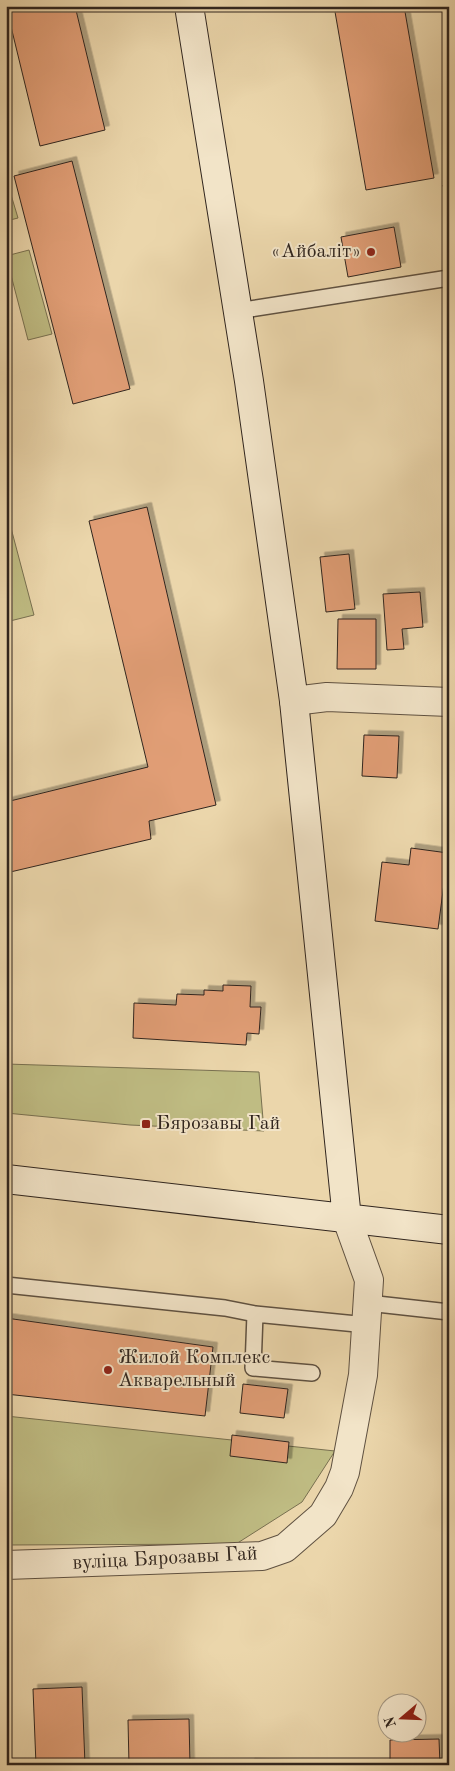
<svg xmlns="http://www.w3.org/2000/svg" width="455" height="1771" viewBox="0 0 455 1771" font-family="'Old Standard TT',serif">
  <defs>
    <filter id="shadow"><feDropShadow dx="4.5" dy="-4.5" stdDeviation="0" flood-color="#0004"/></filter>
  </defs>
  <rect width="100%" height="100%" fill="#ebd6ab"/>
  <filter id="stains"><feTurbulence type="fractalNoise" baseFrequency=".004" numOctaves="4"/><feColorMatrix values="0 0 0 0 .2 0 0 0 0 .09 0 0 0 0 .02 0 0 0 .5 -.17"/></filter>
  <radialGradient id="worn" r=".72"><stop offset=".6" stop-color="#630" stop-opacity="0"/><stop offset="1" stop-color="#630" stop-opacity=".3"/></radialGradient>
  <path fill="#bfbc83" stroke="#787050" d="M6 178 18 218 6 221Z
    M29 250 52 334 28 340 6 256Z
    M6 509 34 615 6 622Z
    M6 1064 259 1072 264 1131 130 1125 6 1113Z
    M6 1416 335 1451 302 1502 236 1544 6 1545Z"/>
  <path fill="#e19e76" stroke="#30251e" filter="url(#shadow)" d="M6 6H75L105 130 40 146Z
    M334 6H404L434 178 366 190Z
    M72 161 130 389 73 404 14 176Z
    M449 184V216L443 185Z
    M394 227 401 267 348 277 341 237Z
    M147 507 216 805 149 821 151 839 6 873V802L148 767 89 521Z
    M349 554 355 609 326 612 320 557Z
    M420 592 423 627 402 629 404 649 387 650 383 594Z
    M338 619H376V669H337Z
    M447 623H449V662H445Z
    M364 735 399 736 397 778 362 776Z
    M411 848 448 853 438 929 375 921 382 862 409 865Z
    M223 985 251 986 250 1007H261L259 1034 247 1033 246 1045 133 1038 134 1003 176 1005 177 994 204 995V990L223 991Z
    M6 1318 213 1347 205 1416 6 1394Z
    M243 1384 288 1389 284 1418 240 1413Z
    M232 1435 289 1442 287 1463 230 1456Z
    M82 1687 85 1765H36L33 1689Z
    M189 1719 190 1765H129L128 1720Z
    M439 1739 440 1765H390V1740Z
    M250 1763 307 1765H250Z"/>
  <g fill="none" stroke-linecap="round" stroke-linejoin="round">
    <g stroke="#5f5141" stroke-width="18">
      <path id="service" d="M237 311 449 278
        M6 1285 225 1308 255 1314 367 1325
        M368 1303 449 1312
        M255 1314 253 1368 312 1373"/>
    </g>
    <g stroke="#5f5141" stroke-width="30">
      <path id="minor" d="M294 701 327 697 449 702
        M6 1565 262 1556 285 1548 323 1515 339 1488 345 1472 363 1375 369 1280 347 1219"/>
    </g>
    <g stroke="#30251e" stroke-width="30">
      <path id="secondary" d="M189 6 249 381 294 701 347 1219
        M6 1179 449 1230"/>
    </g>
    <use href="#service" stroke="#f2e4c8" stroke-width="15"/>
    <use href="#minor" stroke="#f2e4c8" stroke-width="28"/>
    <use href="#secondary" stroke="#f2e4c8" stroke-width="28"/>
  </g>
  <g fill="#8f2418" stroke="#f2e4c8" stroke-width="2">
    <circle cx="371" cy="252" r="5"/>
    <rect x="141" y="1119" width="10" height="10" rx="2.5"/>
    <circle cx="108" cy="1370" r="5"/>
  </g>
  <g text-anchor="middle" dominant-baseline="central" stroke-width="4" stroke-linejoin="round" paint-order="stroke">
    <g font-size="20" fill="#30251e" stroke="#f2e4c8" text-anchor="start">
      <text x="361" y="252" text-anchor="end">«Айбаліт»</text>
      <text x="156" y="1124">Бярозавы Гай</text>
      <text x="118" y="1358">Жилой Комплекс<tspan x="118" dy="23">Акварельный</tspan></text>
    </g>
    <g font-size="20" fill="#30251e" stroke="#f2e4c8">
      <text transform="translate(165 1559) rotate(-3)">вуліца Бярозавы Гай</text>
    </g>
  </g>
  <rect width="455" height="1771" fill="none" stroke="#ebd6ab" stroke-width="25"/>
  <rect x="8" y="8" width="440" height="1756" fill="none" stroke="#30251e" stroke-width="2.5"/>
  <rect x="12" y="12" width="430" height="1746" fill="none" stroke="#30251e"/>
  <g transform="translate(402 1718) rotate(251)"><circle r="24" fill="#f2e4c8" stroke="#a49884"/>
  <path d="M0-4L9 19L0 12L-9 19Z" fill="#8f2418"/>
  <text y="-8" font-size="14" font-weight="bold" text-anchor="middle" fill="#30251e">N</text>
  </g>
  <rect width="100%" height="100%" filter="url(#stains)"/>
  <rect width="100%" height="100%" fill="url(#worn)"/>
</svg>
